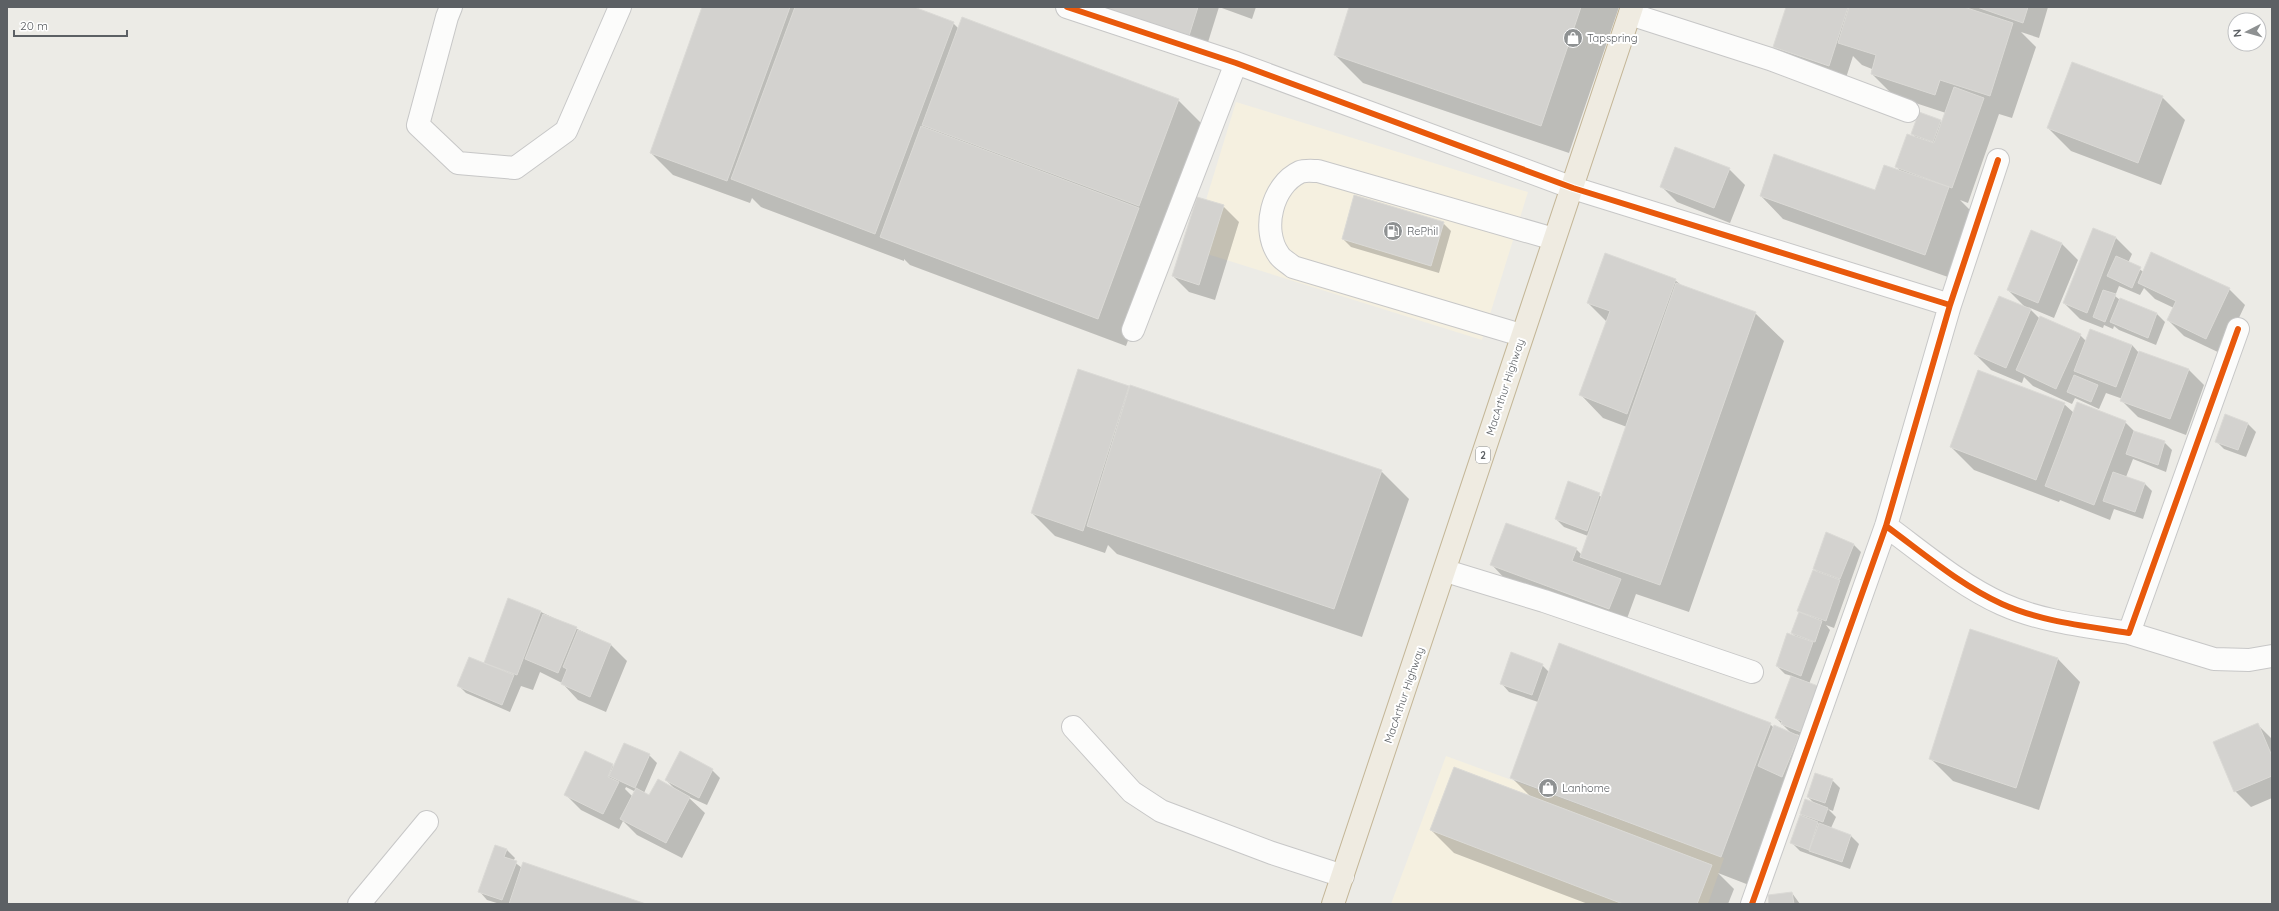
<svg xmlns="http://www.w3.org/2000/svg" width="2279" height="911" viewBox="0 0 2279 911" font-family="Quicksand,sans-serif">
  <rect width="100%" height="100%" fill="#ecebe6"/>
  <path fill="#f5f0e0" d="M1236 102 1528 192 1482 340 1191 249Z
    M1446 756 1724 858 1708 904H1391Z"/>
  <path fill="#0003" fill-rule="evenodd" d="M703 7H911L953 23 959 29 1178 100 1206 128 1126 346 910 265 904 259V261L761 207 752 198 750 203 673 175 651 153Z
    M1102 7H1219L1204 55Z
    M1219 7H1256L1252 19Z
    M1350 7H1619L1569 153 1363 83 1335 55Z
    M1787 7H2048L2039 38 2021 32 2036 47 2012 118 1999 114 1968 203 1960 200 1971 211 1948 277 1783 219 1761 196 1876 191 1901 172 1897 167 1916 138 1913 134 1940 121 1943 123 1946 113 1894 96 1871 73 1872 69 1862 65 1853 56 1845 81 1790 63 1774 47Z
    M2162 97 2185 120 2161 185 2071 151 2048 128Z
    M1729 169 1745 185 1730 223 1677 202 1661 186Z
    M1223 206 1239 222 1215 300 1189 292 1173 276Z
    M1443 223 1451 231 1439 273 1351 247 1343 239Z
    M2093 229 2116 238 2132 254 2128 263 2144 272 2229 289 2245 305 2222 354 2184 336 2168 320 2174 308 2155 299 2144 288 2140 295 2119 286 2115 296 2120 300 2157 314 2165 322 2156 345 2119 330 2114 326 2113 329 2104 325 2103 328 2080 319 2064 303Z
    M2032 231 2062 244 2078 260 2054 318 2028 307 2040 319 2080 335 2086 341 2132 345 2139 353 2188 369 2204 385 2186 435 2138 417 2122 401 2123 399 2106 393 2099 409 2075 398 2072 404 2033 386 2024 377 2022 383 1991 370 1975 354 2026 308 2008 290Z
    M1675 280 1682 286 1755 313 1784 341 1689 612 1636 594 1625 624 1507 581 1492 565 1576 549 1582 555 1588 536 1564 527 1556 519 1568 483 1602 497 1627 427 1603 418 1581 395 1607 322 1588 303Z
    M1128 387 1381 471 1409 499 1362 637 1117 554 1108 545 1105 553 1055 536 1032 513Z
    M2064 404 2074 413 2125 422 2136 433 2164 442 2172 450 2166 472 2133 459 2126 477 2144 483 2152 491 2143 519 2114 509 2110 520 2060 500 2059 502 1974 470 1951 447Z
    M2225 416 2248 424 2256 432 2246 457 2224 449 2216 441Z
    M1853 544 1861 552 1834 628 1826 625 1830 630 1809 684V739L1796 734 1807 744 1749 885 1718 873 1734 889 1728 904H1588L1454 853 1431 830 1531 797 1511 777 1538 702 1509 692 1502 684 1542 665 1549 672 1770 724 1774 728 1792 734 1776 718 1792 676 1785 674 1777 666 1796 637 1792 633 1813 571 1818 573 1814 568Z
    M541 612 611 645 627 661 606 712 578 700 562 683 540 672 533 690 521 686 510 712 466 693 458 685 490 666 486 662Z
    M1971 630 2058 659 2080 682 2039 810 1953 781 1930 758Z
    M2258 725 2272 739V798L2251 807 2235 791Z
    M585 752 614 767 649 755 657 763 644 793 650 796 675 789 666 780 712 770 720 778 707 805 687 796 705 813 682 858 637 835 623 821 619 829 581 810 565 794ZM626 787 636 792 633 797 625 789Z
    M1832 780 1840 788 1833 811 1828 809 1836 817 1831 828 1851 836 1859 844 1850 869 1800 851 1792 843 1805 801 1815 804 1808 797Z
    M507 850 515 858 513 861 522 868 643 904H500L487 900 480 892Z
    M1792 893 1800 904H1770Z"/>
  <path fill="#d3d2cf" stroke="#dbdad6" d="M702 7H790L727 181 650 153Z
    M795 7H914L954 22 875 234 731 179Z
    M1101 7H1198L1188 39Z
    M1349 7H1581L1541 126 1334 55Z
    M1786 7H1848L1829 66 1773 47Z
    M1849 7H1964L2013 23 1990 96 1940 80 1935 95 1871 74 1876 55 1838 43Z
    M1977 7H2028L2023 23Z
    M962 17 1179 99 1139 206 922 125Z
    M2072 62 2163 96 2138 163 2047 128Z
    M1954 87 1984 98 1952 188 1895 167 1907 134 1934 143Z
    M1919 112 1941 120 1933 142 1911 134Z
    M921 126 1139 208 1098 319 880 237Z
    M1675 147 1730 168 1714 208 1660 187Z
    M1774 154 1875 190 1884 165 1949 187 1925 255 1760 196Z
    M1354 195 1444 222 1431 266 1342 239Z
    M1197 197 1224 205 1199 285 1172 276Z
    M2093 228 2116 237 2087 313 2063 303Z
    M2031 230 2062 243 2038 303 2007 290Z
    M2151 252 2230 288 2206 339 2167 320 2176 301 2138 283Z
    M1605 253 1676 279 1627 414 1579 395 1610 311 1587 303Z
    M2116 256 2141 267 2132 288 2107 276Z
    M1676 283 1756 312 1660 585 1580 557Z
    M2103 290 2116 294 2105 322 2093 317Z
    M1999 296 2031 309 2006 368 1974 354Z
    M2120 298 2157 313 2148 338 2110 322Z
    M2040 316 2081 334 2056 389 2016 370Z
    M2090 329 2132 345 2116 387 2074 371Z
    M2139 351 2189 369 2170 419 2120 401Z
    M1078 369 1129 386 1083 531 1031 513Z
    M1978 370 2065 403 2036 480 1950 447Z
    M2074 375 2098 385 2091 402 2067 392Z
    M1130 385 1382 470 1334 609 1087 526Z
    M2077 402 2126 421 2094 505 2045 486Z
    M2225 414 2248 423 2238 450 2215 442Z
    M2134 431 2165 441 2158 465 2126 454Z
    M2113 472 2145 483 2135 512 2103 501Z
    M1568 481 1600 493 1587 531 1555 519Z
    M1506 523 1577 548 1572 561 1621 579 1609 609 1490 565Z
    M1826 532 1854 544 1840 579 1813 569Z
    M1813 570 1840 580 1826 621 1797 611Z
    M508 598 541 611 517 675 484 663Z
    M1799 612 1822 621 1815 642 1791 633Z
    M543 614 577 627 558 673 525 659Z
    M1970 629 2058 658 2016 788 1929 759Z
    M578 630 611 644 590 697 561 684 567 669 563 667Z
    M1787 633 1813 642 1801 676 1776 666Z
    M1559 643 1771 723 1721 857 1510 778Z
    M1511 652 1543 664 1532 695 1500 684Z
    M469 657 514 675 502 705 457 686Z
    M1791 676 1818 686 1801 732 1781 724 1782 721 1775 718Z
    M2258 723 2272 756V776L2234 792 2213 742Z
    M1774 725 1799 736 1782 777 1758 766Z
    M624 743 650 754 635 788 609 776Z
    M585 751 613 764 608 777 619 782 603 814 564 795Z
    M680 751 713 769 699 798 665 780Z
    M1454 767 1712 865 1697 904H1623L1430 830Z
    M1815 773 1833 779 1825 803 1807 797Z
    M658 779 690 797 666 843 620 819 636 788 649 795Z
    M1805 799 1828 808 1823 822 1800 814Z
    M1800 815 1818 822 1809 850 1790 843Z
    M1819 823 1851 835 1842 862 1809 851Z
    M495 845 507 849 504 857 517 861 502 900 478 892Z
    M523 862 646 904H509Z
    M1792 892 1794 904H1769L1768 895Z"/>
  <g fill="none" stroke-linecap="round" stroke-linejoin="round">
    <g stroke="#c7c7c7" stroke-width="24">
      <path id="minor" d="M451 7 447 17 418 125 458 163 515 168 566 131 620 7
        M1067 7 1236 63 1573 188 1950 305
        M1630 14 1770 59 1908 111
        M1133 330 1236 63
        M1521 335 1293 267C1289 263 1282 260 1279 255 1261 230 1272 185 1300 172 1305 170 1313 171 1318 171L1554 239
        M1886 526C1923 553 1960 585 2002 604 2042 622 2087 626 2129 633L2238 329
        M1446 571 1544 601 1752 672
        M2129 633 2214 659 2249 660 2272 656
        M1073 727 1132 792 1161 811 1272 853 1343 876
        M359 904 427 822
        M1752 904 1886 526 1950 305 1998 160"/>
    </g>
    <g stroke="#c3b595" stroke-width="24">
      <path id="highway" d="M1333 904 1632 7"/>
    </g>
    <use href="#minor" stroke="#fcfcfb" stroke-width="22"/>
    <use href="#highway" stroke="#efebe1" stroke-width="22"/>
    <g stroke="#fff" stroke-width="8">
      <path id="cycleway" d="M1067 7 1236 63 1573 188 1950 305
        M1886 526C1923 553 1960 585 2002 604 2042 622 2087 626 2129 633L2238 329
        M1752 904 1886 526 1950 305 1998 160"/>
    </g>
    <use href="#cycleway" stroke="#e8590c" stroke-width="6"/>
  </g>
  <defs>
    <g id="shop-disc" transform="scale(1)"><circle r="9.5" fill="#8e9192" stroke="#fff"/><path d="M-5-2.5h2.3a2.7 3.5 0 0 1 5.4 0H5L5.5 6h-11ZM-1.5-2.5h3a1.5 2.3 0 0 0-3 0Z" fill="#fff"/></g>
    <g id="fuel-disc" transform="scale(1)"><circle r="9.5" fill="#8e9192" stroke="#fff"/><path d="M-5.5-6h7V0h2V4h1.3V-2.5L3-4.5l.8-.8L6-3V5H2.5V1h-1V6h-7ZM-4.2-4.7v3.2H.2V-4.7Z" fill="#fff"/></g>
  </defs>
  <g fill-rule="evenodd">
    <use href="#shop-disc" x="1573" y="38"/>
    <use href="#fuel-disc" x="1393" y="231"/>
    <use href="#shop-disc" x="1548" y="788"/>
  </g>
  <g text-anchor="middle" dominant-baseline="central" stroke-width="4" stroke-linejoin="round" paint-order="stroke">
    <rect fill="#fff" stroke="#8d9092" stroke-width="1" x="1476" y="447" width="14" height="16" rx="3"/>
    <g font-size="10" font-weight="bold" fill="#5c6064">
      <text x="1483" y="455">2</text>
    </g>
    <g font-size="11" fill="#5c6064" stroke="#fff" text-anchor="start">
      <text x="1587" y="38">Tapspring</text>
      <text x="1407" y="231">RePhil</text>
      <text x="1562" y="788">Lanhome</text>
    </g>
    <g font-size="11" fill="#5c6064" stroke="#fff">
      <text transform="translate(1505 387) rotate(-72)">MacArthur Highway</text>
      <text transform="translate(1404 695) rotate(-71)">MacArthur Highway</text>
    </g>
  </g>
  <rect width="2279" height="911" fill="none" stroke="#5c6064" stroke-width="16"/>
  <g transform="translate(2247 32) rotate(264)"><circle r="19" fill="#ffffff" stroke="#bebfc1"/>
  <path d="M0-3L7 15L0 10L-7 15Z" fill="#8e9192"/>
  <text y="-6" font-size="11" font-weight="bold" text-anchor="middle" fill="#5c6064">N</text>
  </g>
  <path d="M14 30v6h113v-6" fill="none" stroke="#5c6064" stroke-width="2"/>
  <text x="20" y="30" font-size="12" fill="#5c6064" stroke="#ffffff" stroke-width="3" paint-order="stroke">20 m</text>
</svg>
